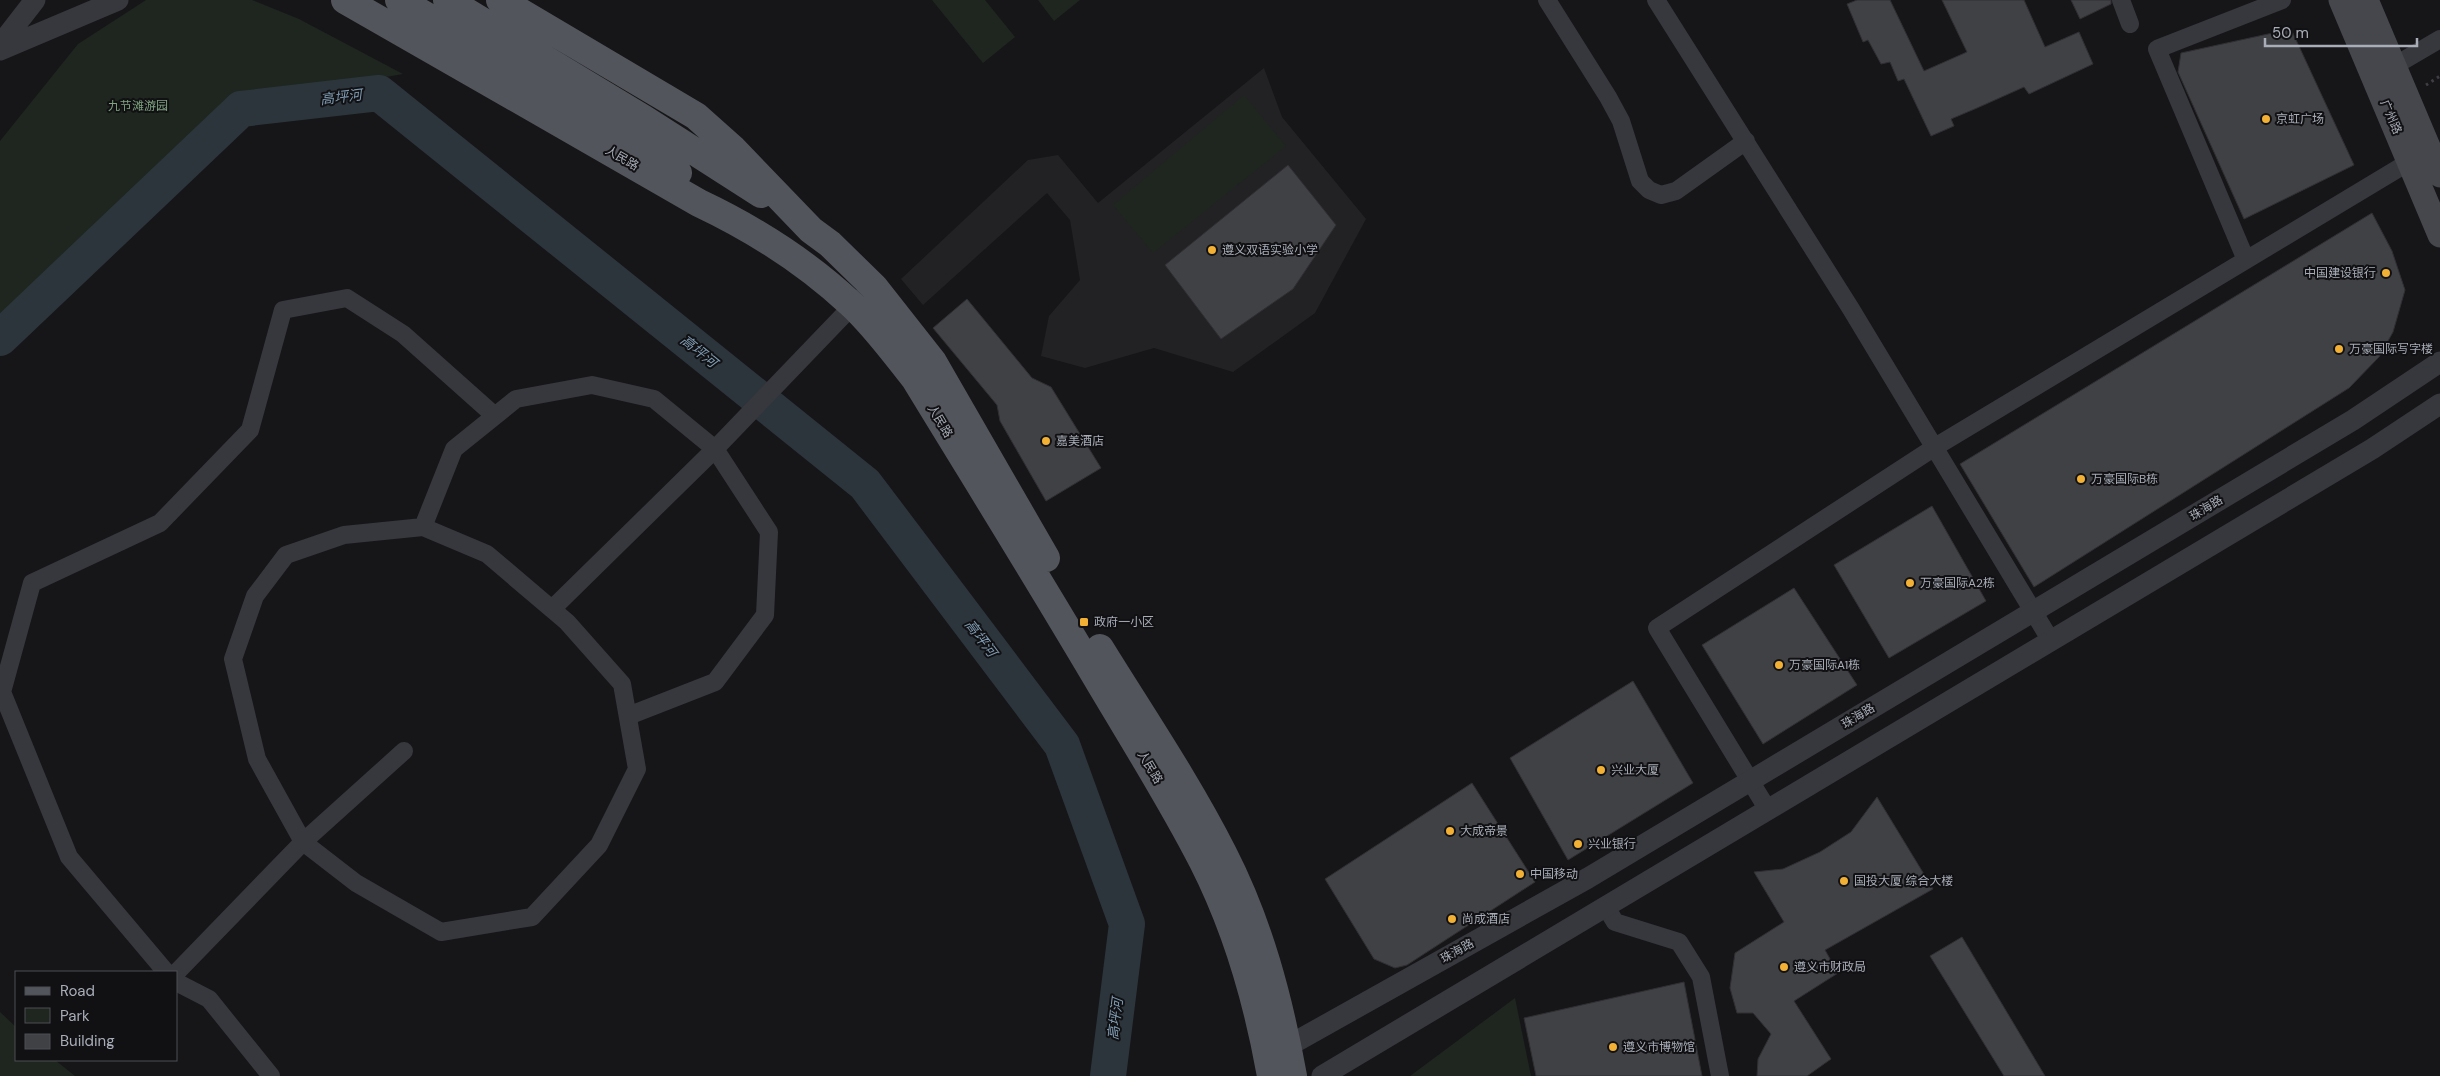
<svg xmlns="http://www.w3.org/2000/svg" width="2440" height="1076" viewBox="0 0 2440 1076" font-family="'DM Sans','Noto Sans SC',sans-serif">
  <rect width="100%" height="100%" fill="#161618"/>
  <path fill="#222225" d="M1264 68 1282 117 1366 219 1315 313 1233 372 1154 348 1085 368 1041 356 1049 316 1080 280 1070 220 1047 193 923 305 901 279 1028 160 1058 155 1098 203Z"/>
  <path fill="#1e261f" d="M146 0H252L299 19 403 74 340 85 277 104 234 130 0 353V141L78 44Z
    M932 0H985L1015 37 983 63Z
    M1038 0H1080L1054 21Z
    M1244 95 1286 146 1153 253 1113 205Z
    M1515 998 1531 1076H1410Z
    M0 1012 16 1027V1060H55L75 1076H0Z"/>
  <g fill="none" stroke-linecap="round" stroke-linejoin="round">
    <path stroke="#2c353c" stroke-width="36" d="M0 338 241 109 379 93 865 484 1062 745 1127 924 1108 1076"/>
  </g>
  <path fill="#404145" stroke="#303034" d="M1857 0H1890L1924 71 1967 52 1942 0H2024L2045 47 2079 32 2093 64 2029 94 2024 87 1977 108 1951 119 1954 126 1931 136 1904 79 1898 81 1890 62 1881 64 1868 40 1863 42 1847 4Z
    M2071 0H2111V4L2080 19Z
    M2291 29 2354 165 2244 219 2178 72 2181 53Z
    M1288 165 1336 225 1293 289 1221 339 1165 265Z
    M2372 213 2392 251 2405 290 2393 332 2379 357 2349 388 2034 587 1960 464Z
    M967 299 1032 378 1051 387 1101 468 1046 501 1000 421 997 405 933 328Z
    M1932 506 1986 601 1889 658 1834 565Z
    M1794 588 1857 685 1763 744 1702 645Z
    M1633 681 1693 783 1568 860 1510 758Z
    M1472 783 1535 882 1407 965 1395 968 1374 959 1325 879Z
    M1877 797 1933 889 1825 950 1838 973 1794 1001 1831 1059 1807 1076H1757L1758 1059 1771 1034 1753 1013H1737L1730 988 1735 953 1784 922 1754 872 1783 869 1820 852 1851 832Z
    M1962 937 2045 1076H2004L1930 956Z
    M1684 982 1702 1076H1536L1524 1018Z"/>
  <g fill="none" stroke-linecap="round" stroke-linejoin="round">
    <path stroke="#3d3f44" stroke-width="3" stroke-dasharray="2.5 4" stroke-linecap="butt" d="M2426 85 2440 76"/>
    <path stroke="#37383d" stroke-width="18" d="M1547 0 1608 97 1621 121 1640 181 1649 190 1661 195 1676 191 1746 141
      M1656 0 1851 309 2051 641
      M2121 0 2130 24
      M2394 66 2440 39
      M2246 260 2157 49 2282 0
      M423 527 487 554 567 622 622 684 637 769 599 845 532 917 441 932 356 883 303 842 257 759 233 659 255 596 286 555 344 535Z
      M423 527 454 449 516 399 592 385 654 399 715 449 769 532 765 615 715 682 628 716
      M552 609 715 449 860 298
      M1768 810 1657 628 1935 447 2409 162
      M1606 907 1615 922 1679 942 1701 977 1720 1076
      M166 972 69 857 2 692 32 583 160 523 250 430 283 310 347 298 403 334 495 416
      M176 973 303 842 404 751
      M176 982 209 999 271 1076"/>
    <path stroke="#37383d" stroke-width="21" d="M0 45 35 0
      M0 50 118 0
      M1274 1049 1288 1046 1588 878 2353 420 2440 362
      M1322 1076 2372 449 2440 404"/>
    <path stroke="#45474d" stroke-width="25" d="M2341 0 2440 235
      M2366 0 2440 175"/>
    <path stroke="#53555c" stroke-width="28" d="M345 0 699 203C754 229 807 263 851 304 875 326 895 354 915 379 976 479 1037 577 1096 677 1132 738 1171 799 1203 862 1237 929 1258 1003 1271 1076
      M399 0 599 117 678 173
      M447 0 644 119 761 194
      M500 0 696 116 733 149 811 230 830 244 874 287 933 362 1046 558
      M1100 648C1142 716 1187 782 1223 853 1259 923 1279 999 1293 1076"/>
  </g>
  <g fill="#f2b134" stroke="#111113" stroke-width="2">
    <circle cx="2266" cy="119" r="5"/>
    <circle cx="1212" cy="250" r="5"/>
    <circle cx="2386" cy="273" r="5"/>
    <circle cx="2339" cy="349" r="5"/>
    <circle cx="1046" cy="441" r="5"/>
    <circle cx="2081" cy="479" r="5"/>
    <circle cx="1910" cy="583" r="5"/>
    <rect x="1079" y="617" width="10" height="10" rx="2.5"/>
    <circle cx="1779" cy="665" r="5"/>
    <circle cx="1601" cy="770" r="5"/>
    <circle cx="1450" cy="831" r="5"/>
    <circle cx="1578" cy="844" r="5"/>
    <circle cx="1520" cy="874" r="5"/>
    <circle cx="1844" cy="881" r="5"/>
    <circle cx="1452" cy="919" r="5"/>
    <circle cx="1784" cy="967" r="5"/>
    <circle cx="1613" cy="1047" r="5"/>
  </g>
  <g text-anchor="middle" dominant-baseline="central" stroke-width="4" stroke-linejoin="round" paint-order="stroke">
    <g font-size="12" fill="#7fa381" stroke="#111113">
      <text x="138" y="106">九节滩游园</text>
    </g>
    <g font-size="12" fill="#a8adb8" stroke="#111113">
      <text transform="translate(2391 117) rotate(67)">广州路</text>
      <text transform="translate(622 158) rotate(30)">人民路</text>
      <text transform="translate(940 421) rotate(59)">人民路</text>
      <text transform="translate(2206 508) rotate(-31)">珠海路</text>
      <text transform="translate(1858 716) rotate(-31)">珠海路</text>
      <text transform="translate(1150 767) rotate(59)">人民路</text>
      <text transform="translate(1457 951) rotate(-29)">珠海路</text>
    </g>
    <g font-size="12" fill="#a8adb8" stroke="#111113" text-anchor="start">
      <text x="2276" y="119">京虹广场</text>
      <text x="1222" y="250">遵义双语实验小学</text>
      <text x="2376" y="273" text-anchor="end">中国建设银行</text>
      <text x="2349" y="349">万豪国际写字楼</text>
      <text x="1056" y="441">嘉美酒店</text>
      <text x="2091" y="479">万豪国际B栋</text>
      <text x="1920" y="583">万豪国际A2栋</text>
      <text x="1094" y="622">政府一小区</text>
      <text x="1789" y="665">万豪国际A1栋</text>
      <text x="1611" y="770">兴业大厦</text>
      <text x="1460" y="831">大成帝景</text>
      <text x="1588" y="844">兴业银行</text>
      <text x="1530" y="874">中国移动</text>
      <text x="1854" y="881">国投大厦 综合大楼</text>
      <text x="1462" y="919">尚成酒店</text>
      <text x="1794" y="967">遵义市财政局</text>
      <text x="1623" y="1047">遵义市博物馆</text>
    </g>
    <g font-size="14" font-style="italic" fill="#7f9bb3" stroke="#111113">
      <text transform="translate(341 97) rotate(-7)">高坪河</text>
      <text transform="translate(699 351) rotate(39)">高坪河</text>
      <text transform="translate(981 638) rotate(53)">高坪河</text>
      <text transform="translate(1115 1019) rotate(-83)">高坪河</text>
    </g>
  </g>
  <rect x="15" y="971" width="162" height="90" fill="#111113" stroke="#4d4f55"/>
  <rect x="25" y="987" width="25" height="8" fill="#53555c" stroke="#4d4f55"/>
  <text x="60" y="996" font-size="15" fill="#a8adb8">Road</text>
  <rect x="25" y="1008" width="25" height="15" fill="#1e261f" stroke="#4d4f55"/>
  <text x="60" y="1021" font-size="15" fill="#a8adb8">Park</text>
  <rect x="25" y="1034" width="25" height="15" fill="#404145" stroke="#4d4f55"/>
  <text x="60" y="1046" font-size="15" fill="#a8adb8">Building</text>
  <path d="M2265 38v8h152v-8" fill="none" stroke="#a8adb8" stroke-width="2.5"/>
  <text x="2272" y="38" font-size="15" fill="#a8adb8" stroke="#111113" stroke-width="4" paint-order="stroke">50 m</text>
</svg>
